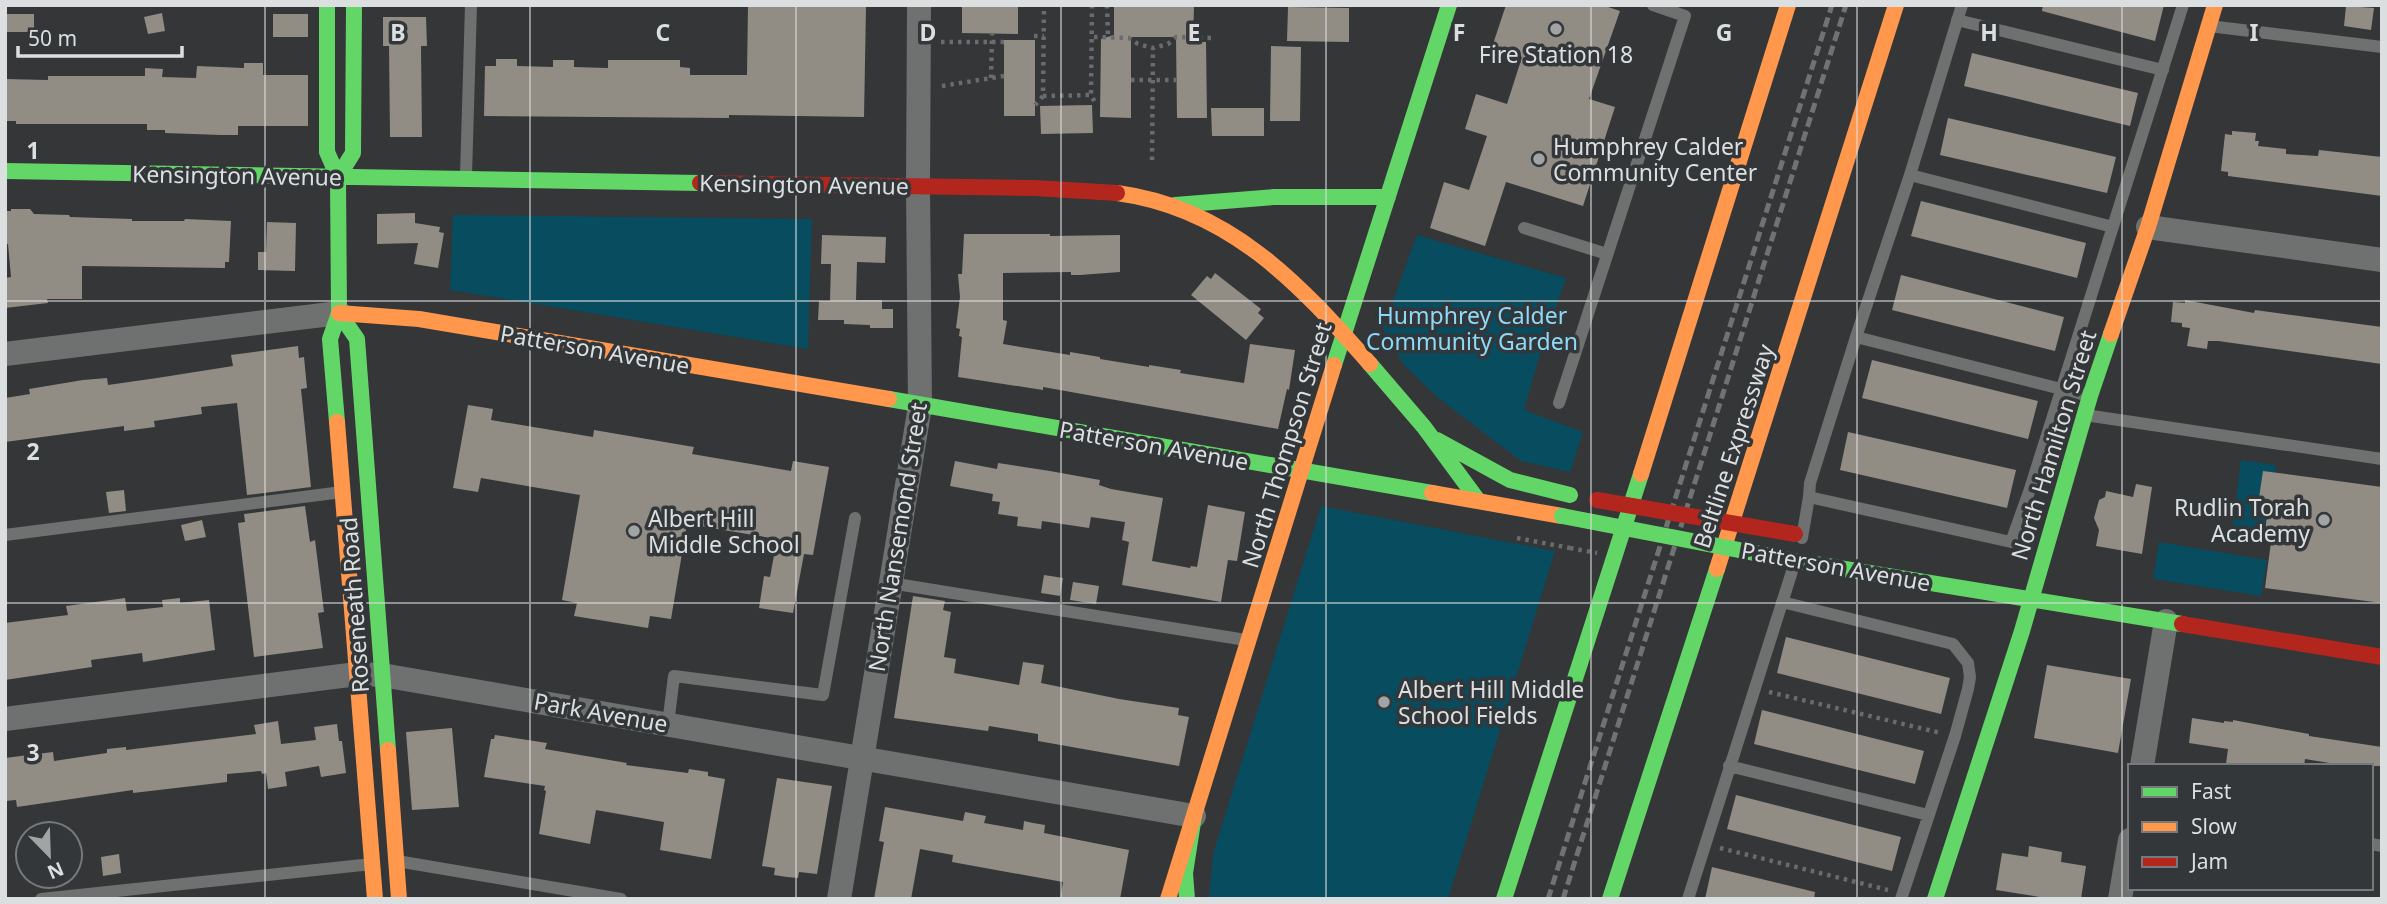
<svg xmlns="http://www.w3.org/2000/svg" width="2387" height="904" viewBox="0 0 2387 904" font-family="'Noto Sans',sans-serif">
  <rect width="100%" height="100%" fill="#343638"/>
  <path fill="#084c60" d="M453 215 812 219 808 349 450 290Z
    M1417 235 1566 278 1540 354 1524 410 1583 432 1570 472 1521 461 1437 397 1404 365 1383 329Z
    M2241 460 2276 465 2266 543 2231 539Z
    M1321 506 1555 551 1448 899H1209L1213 854Z
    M2159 542 2267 560 2261 596 2153 579Z"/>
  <path fill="#928d84" d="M748 5 866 7 864 117 729 115V118L484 116 485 66H496V59H517V66L553 67V60H574V67L608 68V60H680V67L690 68V75H747Z
    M962 5H1018V34L962 33Z
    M1114 5 1194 6 1193 42H1206L1207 118H1177L1176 37H1131V118L1100 117 1101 39 1114 35Z
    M1506 5H1602L1620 11 1589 99 1615 107 1583 206 1506 182 1485 246 1430 228 1444 182 1469 190 1487 136 1465 129 1476 94 1507 104 1522 57 1492 47Z
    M2043 5H2164L2155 41 2042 11Z
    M2346 6 2374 8 2371 30 2344 26Z
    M1288 7 1349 8V42L1287 41Z
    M162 13 165 31 148 34 144 17Z
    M5 14H34V32H5Z
    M273 14H308V37H273Z
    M383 17H426L427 46H421L422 137H390L389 46H383Z
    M1004 40H1035V116H1004Z
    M1271 46 1301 47 1300 121H1270Z
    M1972 53 2138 93 2130 126 1964 86Z
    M244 63H263V75H308V126H238V135H221L165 133V130H147V124H16V121H5V79L48 80V76H145V68L163 69 162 77 196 78 197 66 244 68Z
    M1092 105 1093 133 1041 134 1040 106Z
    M1211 108H1264V136H1212Z
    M1948 118 2116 157 2107 193 1940 155Z
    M2232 131 2256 133 2255 141H2259L2258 146 2286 149V154L2318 156 2319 150 2382 157V196L2228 176V172L2221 171 2225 134 2232 135Z
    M1921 201 2086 243 2077 278 1911 236Z
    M11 209H30L34 214 69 215 70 217 132 219V221H184L185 219 231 221 229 262H225V268L82 266V299H47L48 303 5 308V278L11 277 8 244H5V211H11Z
    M415 213V223L440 227 439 232 444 233 438 268 414 264 418 243 377 244V214Z
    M267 222 296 223 295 271 258 270V252H266Z
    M964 234H1050V236L1120 235V272L1080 275H1071V272L1003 273V320L1007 321 1003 344 1070 355V352L1100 357V359L1149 367V365L1181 370 1180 373 1244 383 1250 344 1295 350 1289 390 1287 389 1278 429 1043 387V390L958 377 962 337 959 336 960 329 956 328 960 297 958 274H962Z
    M822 235 886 237 885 263 857 262 856 300H882V309H893V328H870V325L844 324V320H818L819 301H830L831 264H821Z
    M1215 273 1261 309 1258 313 1264 318 1246 340 1191 295 1207 276 1211 279Z
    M1901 275 2064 317 2055 351 1892 310Z
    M2185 300 2254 313 2255 310 2382 327V364L2218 341H2208L2207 349 2187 346 2190 328 2182 327V323L2171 322 2173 302 2185 303Z
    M298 346 299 358 304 357 307 388 301 389 311 487 247 495 237 403 201 407 202 414 154 421 155 427 124 431V426L5 442V398L30 394 29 389 83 380 107 378 108 385 157 378 233 366 231 355Z
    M1872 360 2038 401 2028 439 1862 398Z
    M468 405 493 409 491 420 593 437 594 430 694 447 692 454 791 471 793 461 829 467 813 555 804 554 793 613 759 608 764 576 770 577 777 539 687 524 671 619 650 616 648 628 574 616 577 603 562 600 580 495 481 478 478 492 453 488Z
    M1848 432 2016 470 2007 508 1840 470Z
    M955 461 997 469 998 463 1050 471 1100 480 1099 485 1111 489 1163 498 1152 561 1190 568 1191 566 1197 567 1208 505 1245 512 1237 561 1228 560 1221 602 1122 585 1129 542 1122 540 1125 522 1091 517 1089 528 1042 521 1041 529 1017 526 1018 517 998 514 1000 502 992 501 993 494 950 486Z
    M2263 471 2382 487V603L2265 588 2271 542 2264 541 2269 499 2259 498Z
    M2136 484 2152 487 2142 554 2096 546 2099 530 2094 518 2099 500 2105 497 2106 491 2133 497Z
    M124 490 126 511 109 513 106 492Z
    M305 506 310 542 315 540 324 612 318 613 323 648 254 657 238 523 245 522 244 514Z
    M202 520 206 537 185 541 181 525Z
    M1044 575 1063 578 1060 596 1041 593Z
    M1073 582 1099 586 1096 604 1070 600Z
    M913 596 945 601 943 610 951 612 944 657 956 659 954 673 1019 685 1023 662 1044 665 1041 683 1119 699 1179 708 1178 715 1189 717 1179 766 1038 741V734L989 726 988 731 894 718Z
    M125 598 127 611 163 607 162 600 180 598V603L209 600 215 650 143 662 142 653 91 660 92 667 5 680V623L68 615 66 606Z
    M1786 637 1950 678 1941 714 1777 673Z
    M2047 665 2131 679 2118 753 2034 738Z
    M1762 710 1924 751 1915 784 1754 744Z
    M2192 718 2224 723V721L2233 722V720L2309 734V736L2382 747V766H2348L2305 759 2304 766 2226 764 2228 749 2189 743Z
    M278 721 281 744 316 740 314 727 337 724 339 741H342L346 773 321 777 319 766 285 772 287 786 268 789 266 773 262 774 261 771 227 774V782L133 793V790L17 807 16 800 5 801V758L53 752 54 761 107 753V749L126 747V750L256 734 254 725Z
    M452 728 459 807 412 810 406 732Z
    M495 735 547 743 545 749 627 763 626 765 688 773 689 769 708 772V776L725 779 711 859 660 850 664 822 596 810 590 844 539 834 546 791 544 790 545 786 484 777 491 739H494Z
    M777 778 832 786 817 874 799 872 798 878 787 877 774 875 775 868 762 866Z
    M1736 795 1901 837 1892 871 1727 829Z
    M885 807 963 821 965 812 986 816 984 823 1023 830 1024 821 1033 823 1045 825 1044 833 1129 850 1120 899H1060L1063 882 952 862 953 855 920 849 911 899H874L884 842 879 841Z
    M2029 846 2062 852 2061 862 2086 866 2081 899H2052L1996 890 2002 853 2028 857Z
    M119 854 121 873 103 876 101 857Z
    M1712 867 1815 892 1814 899H1705Z"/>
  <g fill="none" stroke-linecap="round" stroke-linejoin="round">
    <path stroke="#6a6b6c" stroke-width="4.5" stroke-dasharray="3.5 5" stroke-linecap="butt" d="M1092 5 1091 95 1096 104
      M1107 5 1108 37
      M1034 36H1044
      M1094 37 1129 38 1138 44 1153 48 1168 44 1176 37 1214 38
      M941 42H1004
      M991 78 992 34
      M1131 80H1176
      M942 86 1004 76
      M1043 96 1091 95
      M1035 105 1043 96 1044 5
      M1152 160 1153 48
      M1517 538 1570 548
      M1769 692 1941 733
      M1720 848 1888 890"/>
    <path stroke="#6f7070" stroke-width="12" d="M1962 5 1910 175 1856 337 2089 396
      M1957 20 2163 70
      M2209 26 2382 47
      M1910 175 2113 227
      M466 176 471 5
      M1524 228 1607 254
      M1856 337 1810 483 1809 497 2011 542 2029 492 2183 5
      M1559 403 1685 16 1653 5
      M2085 415 2382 459
      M5 535 342 492
      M1802 538 1809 497
      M890 583 1246 640
      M1782 602 1953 644 1968 663 1970 677 1968 689 1955 736 1901 899
      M668 724 674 676 823 695 855 518
      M1729 766 1928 815
      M2371 844 2382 846
      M397 861 621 899
      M41 899 372 864
      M1688 899 1795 562"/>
    <path stroke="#6f7070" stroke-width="24" d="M2148 227 2382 260
      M5 354 339 313
      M5 719 357 674 382 675 1194 816
      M2142 766 2166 621
      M839 899 920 406 918 186 919 5
      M2120 899 2130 840"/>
    <path stroke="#63d668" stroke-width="16" d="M327 5V152L338 177 339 313 330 339 337 422
      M5 171 700 183
      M338 177 353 153 354 5
      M1175 205 1274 197H1388
      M339 313 357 339 388 750
      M1370 364 1424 427 1477 499
      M1334 365 1449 5
      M889 399 1432 493
      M1437 440 1510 480 1570 495
      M1796 561 2182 624
      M1187 899 1185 873 1194 816
      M1504 899 1641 474
      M1610 899 1717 569
      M1935 899 2022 631 2090 396 2111 334"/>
    <path stroke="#ff974d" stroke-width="16" d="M1117 193C1229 208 1299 283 1370 364
      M339 313 419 319 889 399
      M2111 334 2148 227 2215 5
      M337 422 375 899
      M1641 474 1788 5
      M1432 493 1562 516
      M1717 569 1896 5
      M388 750 399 899
      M1168 899 1334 365"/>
    <path stroke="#b3261e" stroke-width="16" d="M700 183 1035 188 1117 193
      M2182 624 2382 657"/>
    <path stroke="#707273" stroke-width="5" stroke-dasharray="10 5" stroke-linecap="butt" d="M1548 899 1832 5
      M1563 899 1846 5"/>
    <path stroke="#6a6b6c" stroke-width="4.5" stroke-dasharray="3.5 5" stroke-linecap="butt" d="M1570 548 1597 553"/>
    <path stroke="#63d668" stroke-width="16" d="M1562 516 1796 561"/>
    <path stroke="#b3261e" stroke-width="16" d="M1597 500 1795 534"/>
  </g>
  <path fill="none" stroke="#dcdfe0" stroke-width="2" stroke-opacity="0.55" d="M265 5V899M530 5V899M796 5V899M1061 5V899M1326 5V899M1591 5V899M1857 5V899M2122 5V899M5 301H2382M5 603H2382"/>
  <g fill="#a1a4a5" stroke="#333739" stroke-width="2.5">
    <circle cx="1556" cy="29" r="7"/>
    <circle cx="1539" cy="159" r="7"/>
    <circle cx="2324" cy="520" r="7"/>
    <circle cx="634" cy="531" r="7"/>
    <circle cx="1384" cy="702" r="7"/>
  </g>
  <g text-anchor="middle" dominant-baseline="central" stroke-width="7" stroke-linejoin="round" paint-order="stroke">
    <g font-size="23" fill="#dcdfe0" stroke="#333739" text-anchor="start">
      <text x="1556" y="54" text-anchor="middle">Fire Station 18</text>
      <text x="1553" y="146">Humphrey Calder<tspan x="1553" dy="26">Community Center</tspan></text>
      <text x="2310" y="507" text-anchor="end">Rudlin Torah<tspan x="2310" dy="26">Academy</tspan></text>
      <text x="648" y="518">Albert Hill<tspan x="648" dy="26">Middle School</tspan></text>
      <text x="1398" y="689">Albert Hill Middle<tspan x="1398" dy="26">School Fields</tspan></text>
    </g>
    <g font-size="23" fill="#dcdfe0" stroke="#333739">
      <text transform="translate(237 175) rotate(1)">Kensington Avenue</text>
      <text transform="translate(804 184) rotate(1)">Kensington Avenue</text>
      <text transform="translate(595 349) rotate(10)">Patterson Avenue</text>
      <text transform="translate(1154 445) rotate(10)">Patterson Avenue</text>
      <text transform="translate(1286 445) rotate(-73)">North Thompson Street</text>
      <text transform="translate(2053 445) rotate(-73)">North Hamilton Street</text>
      <text transform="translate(1733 446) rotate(-72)">Beltline Expressway</text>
      <text transform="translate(897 537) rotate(-81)">North Nansemond Street</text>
      <text transform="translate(1836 566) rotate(10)">Patterson Avenue</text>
      <text transform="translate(354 605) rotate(-94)">Roseneath Road</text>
      <text transform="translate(601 712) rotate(10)">Park Avenue</text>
    </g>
    <g font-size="23" fill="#8ed9f8" stroke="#333739">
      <text x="1472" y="315">Humphrey Calder<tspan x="1472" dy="26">Community Garden</tspan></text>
    </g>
  </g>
  <g font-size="23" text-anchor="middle" font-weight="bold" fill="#dcdfe0" stroke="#333739" stroke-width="7" stroke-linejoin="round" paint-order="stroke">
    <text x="398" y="41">B</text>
    <text x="663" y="41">C</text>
    <text x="928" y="41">D</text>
    <text x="1194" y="41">E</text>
    <text x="1459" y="41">F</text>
    <text x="1724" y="41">G</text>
    <text x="1989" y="41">H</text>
    <text x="2254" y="41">I</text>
    <text x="33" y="159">1</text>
    <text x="33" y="460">2</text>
    <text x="33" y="761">3</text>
  </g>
  <rect width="2387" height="904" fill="none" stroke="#dcdfe0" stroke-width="14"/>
  <rect x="2128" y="764" width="245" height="126" fill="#333739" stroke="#777a7c" stroke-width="2"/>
  <rect x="2142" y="787" width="35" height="10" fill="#63d668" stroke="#777a7c" stroke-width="2"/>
  <text x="2191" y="799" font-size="21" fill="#dcdfe0">Fast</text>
  <rect x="2142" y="822" width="35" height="10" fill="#ff974d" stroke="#777a7c" stroke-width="2"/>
  <text x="2191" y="834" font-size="21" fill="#dcdfe0">Slow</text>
  <rect x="2142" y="857" width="35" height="10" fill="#b3261e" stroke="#777a7c" stroke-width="2"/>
  <text x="2191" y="869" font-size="21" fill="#dcdfe0">Jam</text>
  <g transform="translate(49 855) rotate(157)"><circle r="33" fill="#333739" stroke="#777a7c" stroke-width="2"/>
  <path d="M0-5L12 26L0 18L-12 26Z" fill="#a1a4a5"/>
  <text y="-10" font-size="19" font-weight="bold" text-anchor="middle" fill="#dcdfe0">N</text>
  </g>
  <path d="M18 46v10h164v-10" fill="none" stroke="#dcdfe0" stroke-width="3.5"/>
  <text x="28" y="46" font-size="21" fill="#dcdfe0" stroke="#333739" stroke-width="5" paint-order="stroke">50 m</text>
</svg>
